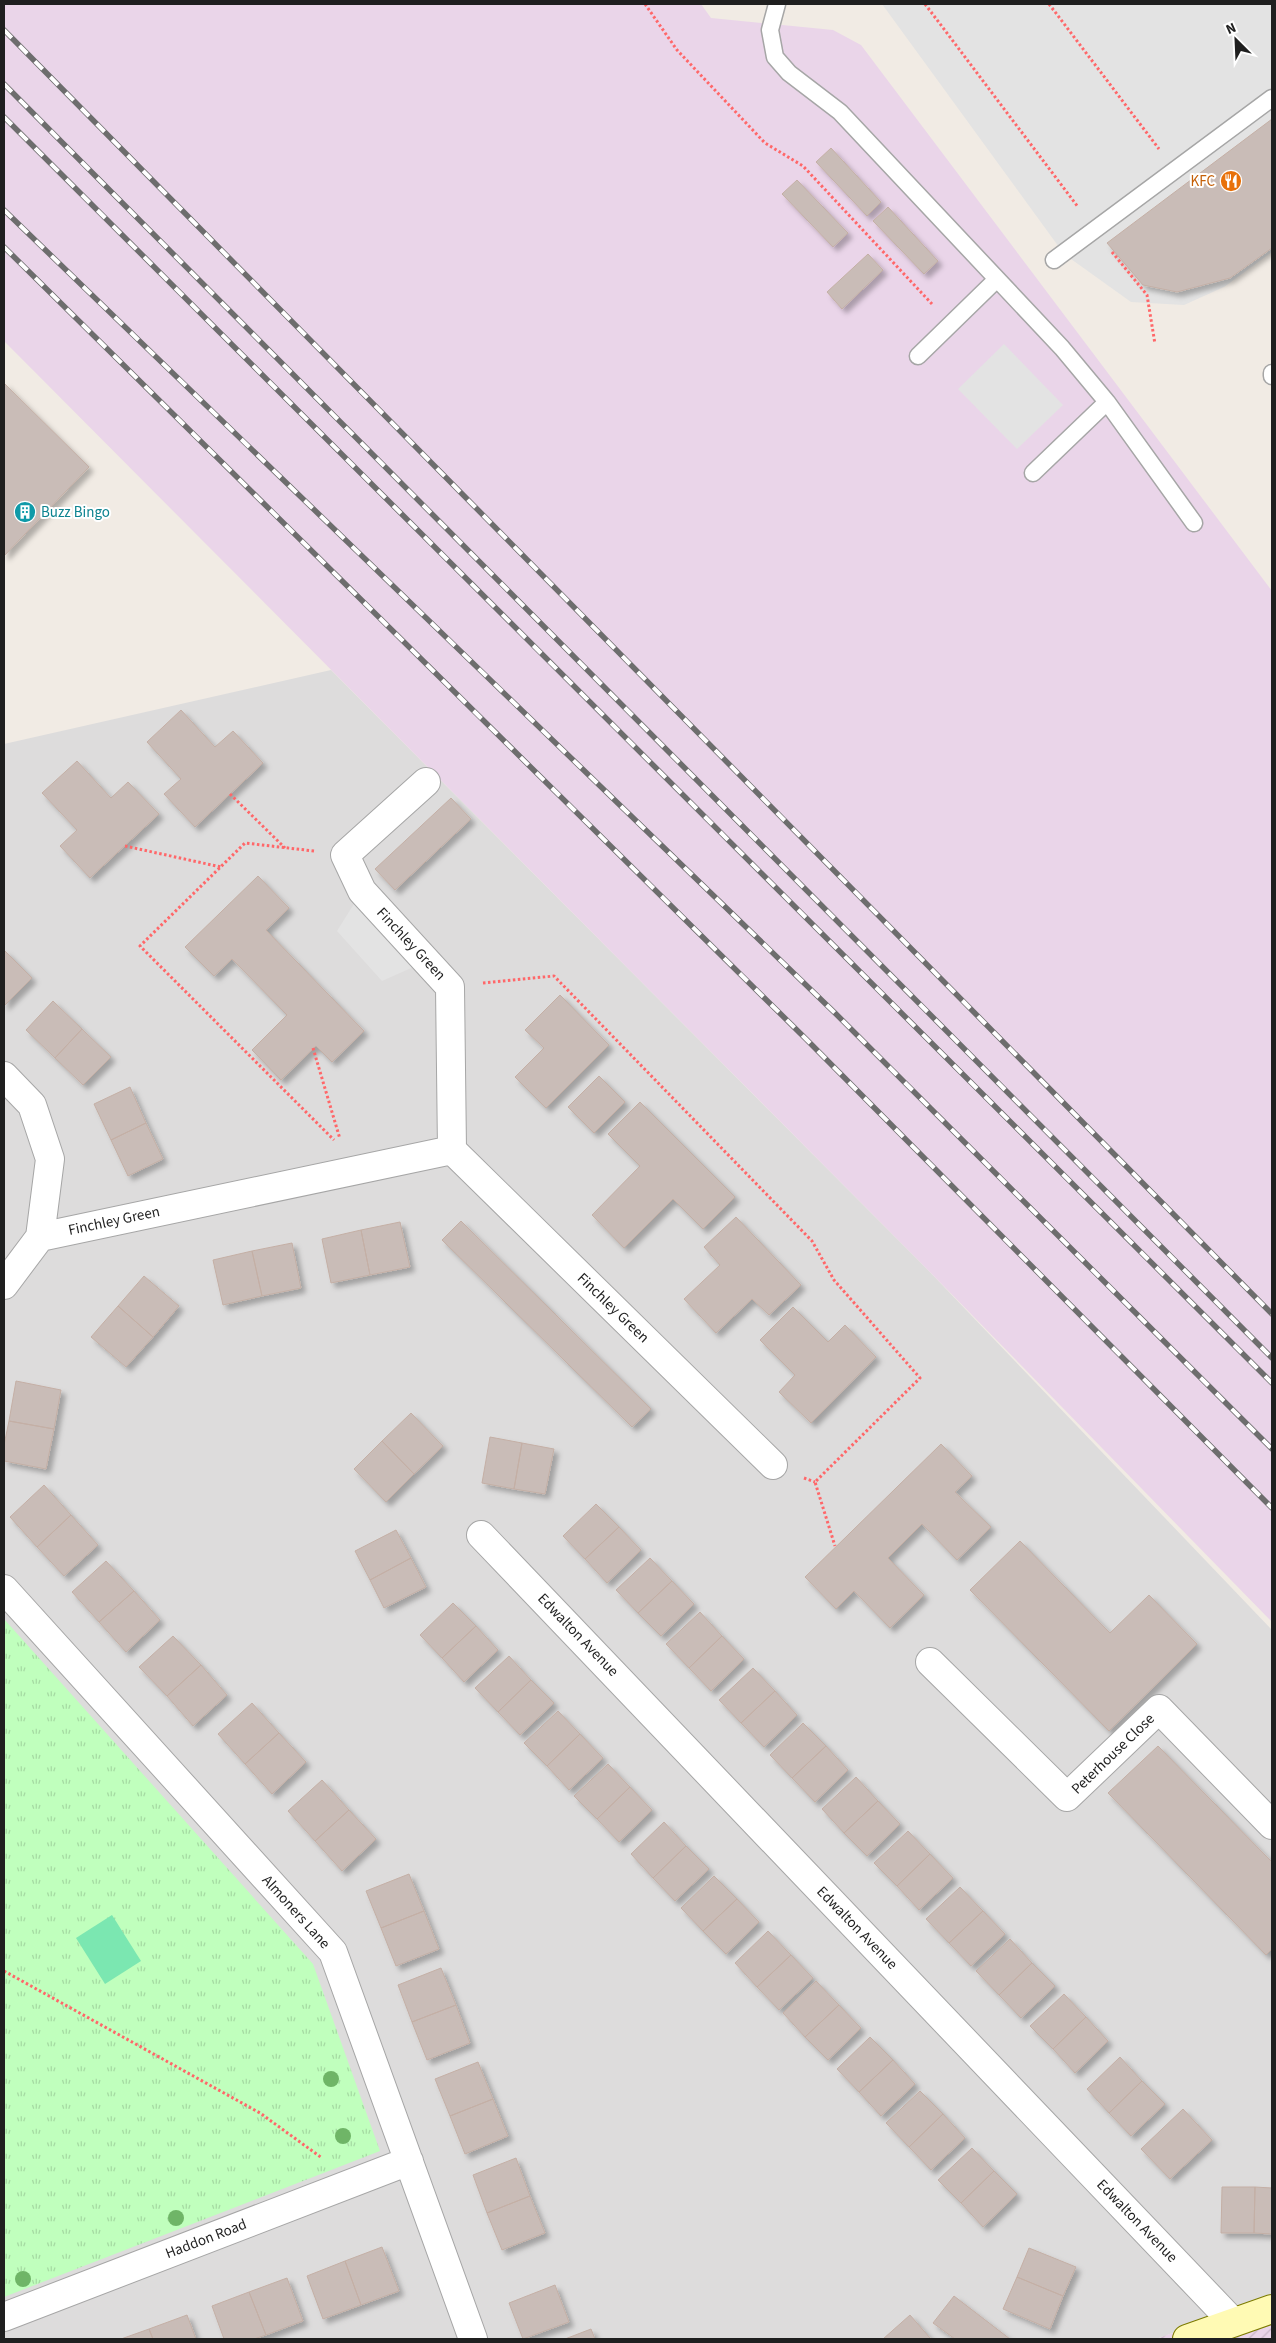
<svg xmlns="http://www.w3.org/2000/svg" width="1276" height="2343" viewBox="0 0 1276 2343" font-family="'Source Sans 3',sans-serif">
  <defs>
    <pattern id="industrial-furrows" width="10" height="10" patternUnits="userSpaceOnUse" patternTransform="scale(1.25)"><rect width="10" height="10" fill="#ead5e9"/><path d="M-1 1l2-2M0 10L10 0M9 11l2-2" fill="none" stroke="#c8b6c7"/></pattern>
    <pattern id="park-tufts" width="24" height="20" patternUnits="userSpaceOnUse" patternTransform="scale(1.25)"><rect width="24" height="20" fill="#c0ffbd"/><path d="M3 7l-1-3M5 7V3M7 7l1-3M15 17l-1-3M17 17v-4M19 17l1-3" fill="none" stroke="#a5daa2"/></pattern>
    <filter id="shadow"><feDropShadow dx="4.5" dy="4.5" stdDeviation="2.5" flood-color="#0004"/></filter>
  </defs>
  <rect width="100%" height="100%" fill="#f1ebe4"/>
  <path fill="#dddcdc" d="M331 670 927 1269 1272 1630V2297L1156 2339H4V744Z"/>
  <path fill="url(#industrial-furrows)" d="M1272 2297V2339H1156Z"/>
  <path fill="#ead5e9" d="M4 4H701L711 18 833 30 861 45 1272 591V1622L927 1269 4 341Z"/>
  <path fill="url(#park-tufts)" d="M4 1619 313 1964 380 2151 4 2297Z"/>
  <path fill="#7be7b1" d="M112 1915 141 1961 105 1984 76 1938Z"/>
  <path fill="#e3e3e3" d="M882 4H1272V252L1224 287 1184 305 1131 302 1064 254Z
    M1004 344 1063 405 1017 449 958 389Z
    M362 891 427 961 382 981 337 931Z"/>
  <path fill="#c9bcb7" stroke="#c4afa5" filter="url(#shadow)" d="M1272 119V248L1230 278 1177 292 1143 285 1107 243Z
    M831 148 881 202 867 216 816 162Z
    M797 180 848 233 833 247 782 194Z
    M888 207 938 261 924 274 873 221Z
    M868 254 883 270 842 309 827 292Z
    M4 383 89 467 4 556Z
    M181 710 215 747 233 731 263 763 195 827 164 794 181 779 147 742Z
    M77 761 111 798 128 782 159 814 90 878 60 846 77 830 42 793Z
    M451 798 471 819 395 890 375 869Z
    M258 876 289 908 266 930 364 1031 332 1062 316 1046 281 1080 252 1050 287 1015 232 959 214 976 185 947Z
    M4 950 32 978 4 1006Z
    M560 995 609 1045 546 1108 515 1077 544 1048 525 1030Z
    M53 1001 82 1029 55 1058 26 1030Z
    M82 1029 111 1057 83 1085 55 1058Z
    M599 1076 625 1102 594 1133 568 1107Z
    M130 1087 146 1123 111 1140 94 1104Z
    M640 1102 735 1197 703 1229 673 1199 624 1248 592 1215 640 1166 608 1134Z
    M146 1123 163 1159 128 1176 111 1140Z
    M736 1217 801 1285 769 1315 752 1299 716 1333 684 1299 720 1265 704 1247Z
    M461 1221 651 1409 632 1427 442 1240Z
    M400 1222 410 1267 370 1275 361 1230Z
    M361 1230 370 1275 331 1283 322 1239Z
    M292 1243 301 1288 262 1296 252 1251Z
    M252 1251 262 1296 223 1305 213 1260Z
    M144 1276 179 1306 153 1337 118 1306Z
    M118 1306 153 1337 126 1367 91 1337Z
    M793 1307 828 1342 845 1325 876 1357 811 1423 779 1392 795 1375 760 1340Z
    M16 1381 61 1390 54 1429 9 1421Z
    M411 1413 443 1446 414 1474 382 1441Z
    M9 1421 54 1429 46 1469 4 1461V1445Z
    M490 1437 522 1443 514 1489 482 1483Z
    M382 1441 414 1474 386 1502 354 1469Z
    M522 1443 554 1449 545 1494 514 1489Z
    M941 1444 972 1476 955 1492 991 1527 957 1560 922 1524 888 1558 924 1595 890 1628 854 1591 836 1609 805 1577Z
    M44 1485 71 1515 37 1547 10 1517Z
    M596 1504 619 1527 585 1559 563 1536Z
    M71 1515 98 1545 64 1576 37 1547Z
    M619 1527 641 1550 607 1583 585 1559Z
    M396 1530 411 1558 370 1580 355 1551Z
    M1020 1541 1110 1633 1149 1595 1197 1644 1109 1731 970 1590Z
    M411 1558 426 1587 384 1608 370 1580Z
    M650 1558 672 1581 638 1613 616 1590Z
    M106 1561 134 1591 99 1622 72 1592Z
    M672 1581 694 1604 661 1636 638 1613Z
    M134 1591 160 1620 126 1652 99 1622Z
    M453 1603 476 1626 442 1658 420 1635Z
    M700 1612 722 1636 689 1668 666 1644Z
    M476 1626 498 1650 464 1682 442 1658Z
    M173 1636 201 1665 167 1696 139 1667Z
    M722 1636 744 1659 711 1691 689 1668Z
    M509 1656 531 1680 498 1712 475 1688Z
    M201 1665 227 1695 193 1726 167 1696Z
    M753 1668 775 1691 741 1723 719 1700Z
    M531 1680 554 1703 520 1735 498 1712Z
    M775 1691 797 1715 764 1747 741 1723Z
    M252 1703 279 1733 245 1764 218 1734Z
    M558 1711 580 1734 547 1766 524 1743Z
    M803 1723 826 1746 792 1778 770 1755Z
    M279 1733 306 1762 272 1794 245 1764Z
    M580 1734 603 1758 569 1790 547 1766Z
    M826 1746 848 1770 815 1802 792 1778Z
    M1158 1746 1272 1862V1949L1266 1955 1108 1793Z
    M608 1764 630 1787 597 1819 574 1796Z
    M856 1777 878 1801 844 1833 822 1809Z
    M322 1780 349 1810 315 1841 288 1811Z
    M630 1787 652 1810 619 1842 597 1819Z
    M878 1801 900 1824 867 1856 844 1833Z
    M349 1810 376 1839 342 1871 315 1841Z
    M664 1822 686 1846 653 1878 631 1854Z
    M908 1831 930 1854 897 1886 874 1863Z
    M686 1846 709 1869 675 1901 653 1878Z
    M930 1854 953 1878 919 1910 897 1886Z
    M409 1874 424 1911 381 1928 366 1891Z
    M714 1876 737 1899 703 1931 681 1908Z
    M960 1887 983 1911 949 1943 926 1919Z
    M737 1899 759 1922 726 1954 703 1931Z
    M424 1911 439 1949 396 1966 381 1928Z
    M983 1911 1005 1934 971 1966 949 1943Z
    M768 1931 791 1955 757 1987 735 1963Z
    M1010 1939 1032 1963 999 1995 976 1971Z
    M791 1955 813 1978 779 2010 757 1987Z
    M1032 1963 1055 1986 1021 2018 999 1995Z
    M441 1968 456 2005 412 2022 398 1985Z
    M816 1981 839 2005 805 2037 783 2013Z
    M1064 1994 1086 2017 1053 2049 1030 2026Z
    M456 2005 470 2043 427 2060 412 2022Z
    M839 2005 861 2028 828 2060 805 2037Z
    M1086 2017 1108 2041 1075 2073 1053 2049Z
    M870 2037 893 2060 859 2092 837 2069Z
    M1120 2057 1142 2081 1109 2113 1087 2089Z
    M893 2060 915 2084 881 2116 859 2092Z
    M478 2062 493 2099 450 2116 435 2079Z
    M1142 2081 1165 2104 1131 2136 1109 2113Z
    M920 2091 943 2114 909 2147 886 2123Z
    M493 2099 508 2136 465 2154 450 2116Z
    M1183 2109 1212 2140 1170 2179 1141 2149Z
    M943 2114 965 2138 931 2170 909 2147Z
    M972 2148 994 2171 961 2203 938 2180Z
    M516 2158 530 2196 487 2213 473 2175Z
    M994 2171 1017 2194 983 2227 961 2203Z
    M1222 2187H1255L1254 2233H1221Z
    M1255 2187 1272 2188V2234L1254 2233Z
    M530 2196 545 2233 502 2250 487 2213Z
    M382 2247 399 2291 361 2305 345 2261Z
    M1029 2248 1076 2267 1063 2296 1017 2277Z
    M345 2261 361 2305 323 2319 307 2276Z
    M1017 2277 1063 2296 1050 2329 1003 2309Z
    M287 2278 303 2321 266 2335 249 2292Z
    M555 2285 569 2322 523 2339 509 2303Z
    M249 2292 266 2335 254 2339H224L212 2306Z
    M954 2296 1010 2339H955L933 2323Z
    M187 2315 196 2339H153L149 2329Z
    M910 2315 931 2339H883Z
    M149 2329 153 2339H121Z
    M591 2329 595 2339H565Z"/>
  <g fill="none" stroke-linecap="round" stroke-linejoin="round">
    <g stroke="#a6a6a6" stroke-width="19">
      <path id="lane" d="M777 4 770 30 775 57 789 73 840 112 1062 348 1107 402 1194 523
        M1054 260 1272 98
        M918 356 997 279
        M1272 373V376
        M1033 473 1107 402"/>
    </g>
    <g stroke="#a6a6a6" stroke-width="30">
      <path id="street" d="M426 782 345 855 362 891 450 987 452 1150 773 1465
        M4 1076 32 1105 50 1159 40 1237 4 1285
        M40 1237 452 1150
        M481 1535 1233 2322
        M4 1589 333 1952 473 2339
        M930 1662 1067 1797 1159 1709 1272 1825
        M4 2317 409 2161"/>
    </g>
    <g stroke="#7c7b00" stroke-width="30">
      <path id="secondary" d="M1187 2339 1272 2309"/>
    </g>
    <path stroke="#ff6769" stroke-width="3" stroke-dasharray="2.5 2.5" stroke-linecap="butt" d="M645 4 677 50 765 143 803 166 932 304
      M925 4 1078 207
      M1049 4 1159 149
      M1112 252 1147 295 1155 344
      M230 794 285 848
      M125 846 221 867
      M314 851 245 843 140 946 334 1140
      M483 983 554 976 812 1241 834 1280 920 1378 815 1482 835 1546
      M313 1048 340 1139
      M804 1478 815 1482
      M4 1971 260 2113 322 2158"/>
    <use href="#lane" stroke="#fff" stroke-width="16"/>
    <use href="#street" stroke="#fff" stroke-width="28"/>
    <use href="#secondary" stroke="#fffab4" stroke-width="28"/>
    <g stroke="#6d6d6d" stroke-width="5.5">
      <path id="rail" d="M4 30 1272 1314
        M4 84 1272 1358
        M4 117 1272 1383
        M4 210 835 1013 1272 1449
        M4 247 806 1039 1272 1508"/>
    </g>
    <use href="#rail" stroke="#fff" stroke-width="4" stroke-dasharray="11" stroke-linecap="butt"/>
  </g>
  <g fill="#6fb567">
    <circle cx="331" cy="2079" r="8"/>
    <circle cx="343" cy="2136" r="8"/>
    <circle cx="176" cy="2218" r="8"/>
    <circle cx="23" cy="2279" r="8"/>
  </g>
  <defs>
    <g id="restaurant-disc" transform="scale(1.125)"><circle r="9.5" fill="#e8710a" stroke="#fff"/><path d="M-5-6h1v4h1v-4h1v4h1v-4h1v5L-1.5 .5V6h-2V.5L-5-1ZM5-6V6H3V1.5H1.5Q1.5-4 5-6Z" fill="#fff"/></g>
    <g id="building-disc" transform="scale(1.125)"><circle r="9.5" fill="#0f9aa8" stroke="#fff"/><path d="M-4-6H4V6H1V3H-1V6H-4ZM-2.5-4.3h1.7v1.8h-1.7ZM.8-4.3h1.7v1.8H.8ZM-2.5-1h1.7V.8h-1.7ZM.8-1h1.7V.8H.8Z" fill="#fff"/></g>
  </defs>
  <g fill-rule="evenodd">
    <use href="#restaurant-disc" x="1231" y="181"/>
    <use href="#building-disc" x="25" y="512"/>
  </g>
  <g text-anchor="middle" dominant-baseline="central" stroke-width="4" stroke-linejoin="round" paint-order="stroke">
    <g font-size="15" fill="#c56008" stroke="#fff" text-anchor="end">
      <text x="1215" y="181">KFC</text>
    </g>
    <g font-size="15" fill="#0d838f" stroke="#fff" text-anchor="start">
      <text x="41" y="512">Buzz Bingo</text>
    </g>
    <g font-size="15" fill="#1f1f1f" stroke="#fff">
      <text transform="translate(411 944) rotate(47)">Finchley Green</text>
      <text transform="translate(114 1221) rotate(-12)">Finchley Green</text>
      <text transform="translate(613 1308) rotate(44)">Finchley Green</text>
      <text transform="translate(578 1635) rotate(46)">Edwalton Avenue</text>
      <text transform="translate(1113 1754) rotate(-44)">Peterhouse Close</text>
      <text transform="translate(296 1912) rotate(48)">Almoners Lane</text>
      <text transform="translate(857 1928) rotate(46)">Edwalton Avenue</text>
      <text transform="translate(1137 2221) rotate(46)">Edwalton Avenue</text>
      <text transform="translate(206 2239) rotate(-21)">Haddon Road</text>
    </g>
  </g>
  <rect width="1276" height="2343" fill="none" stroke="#1f1f1f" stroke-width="10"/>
  <g transform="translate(1236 40) rotate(336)" stroke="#ffffff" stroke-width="4" paint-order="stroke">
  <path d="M0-4L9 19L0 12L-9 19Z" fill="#1f1f1f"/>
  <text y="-8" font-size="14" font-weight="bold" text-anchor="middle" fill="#1f1f1f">N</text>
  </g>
</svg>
